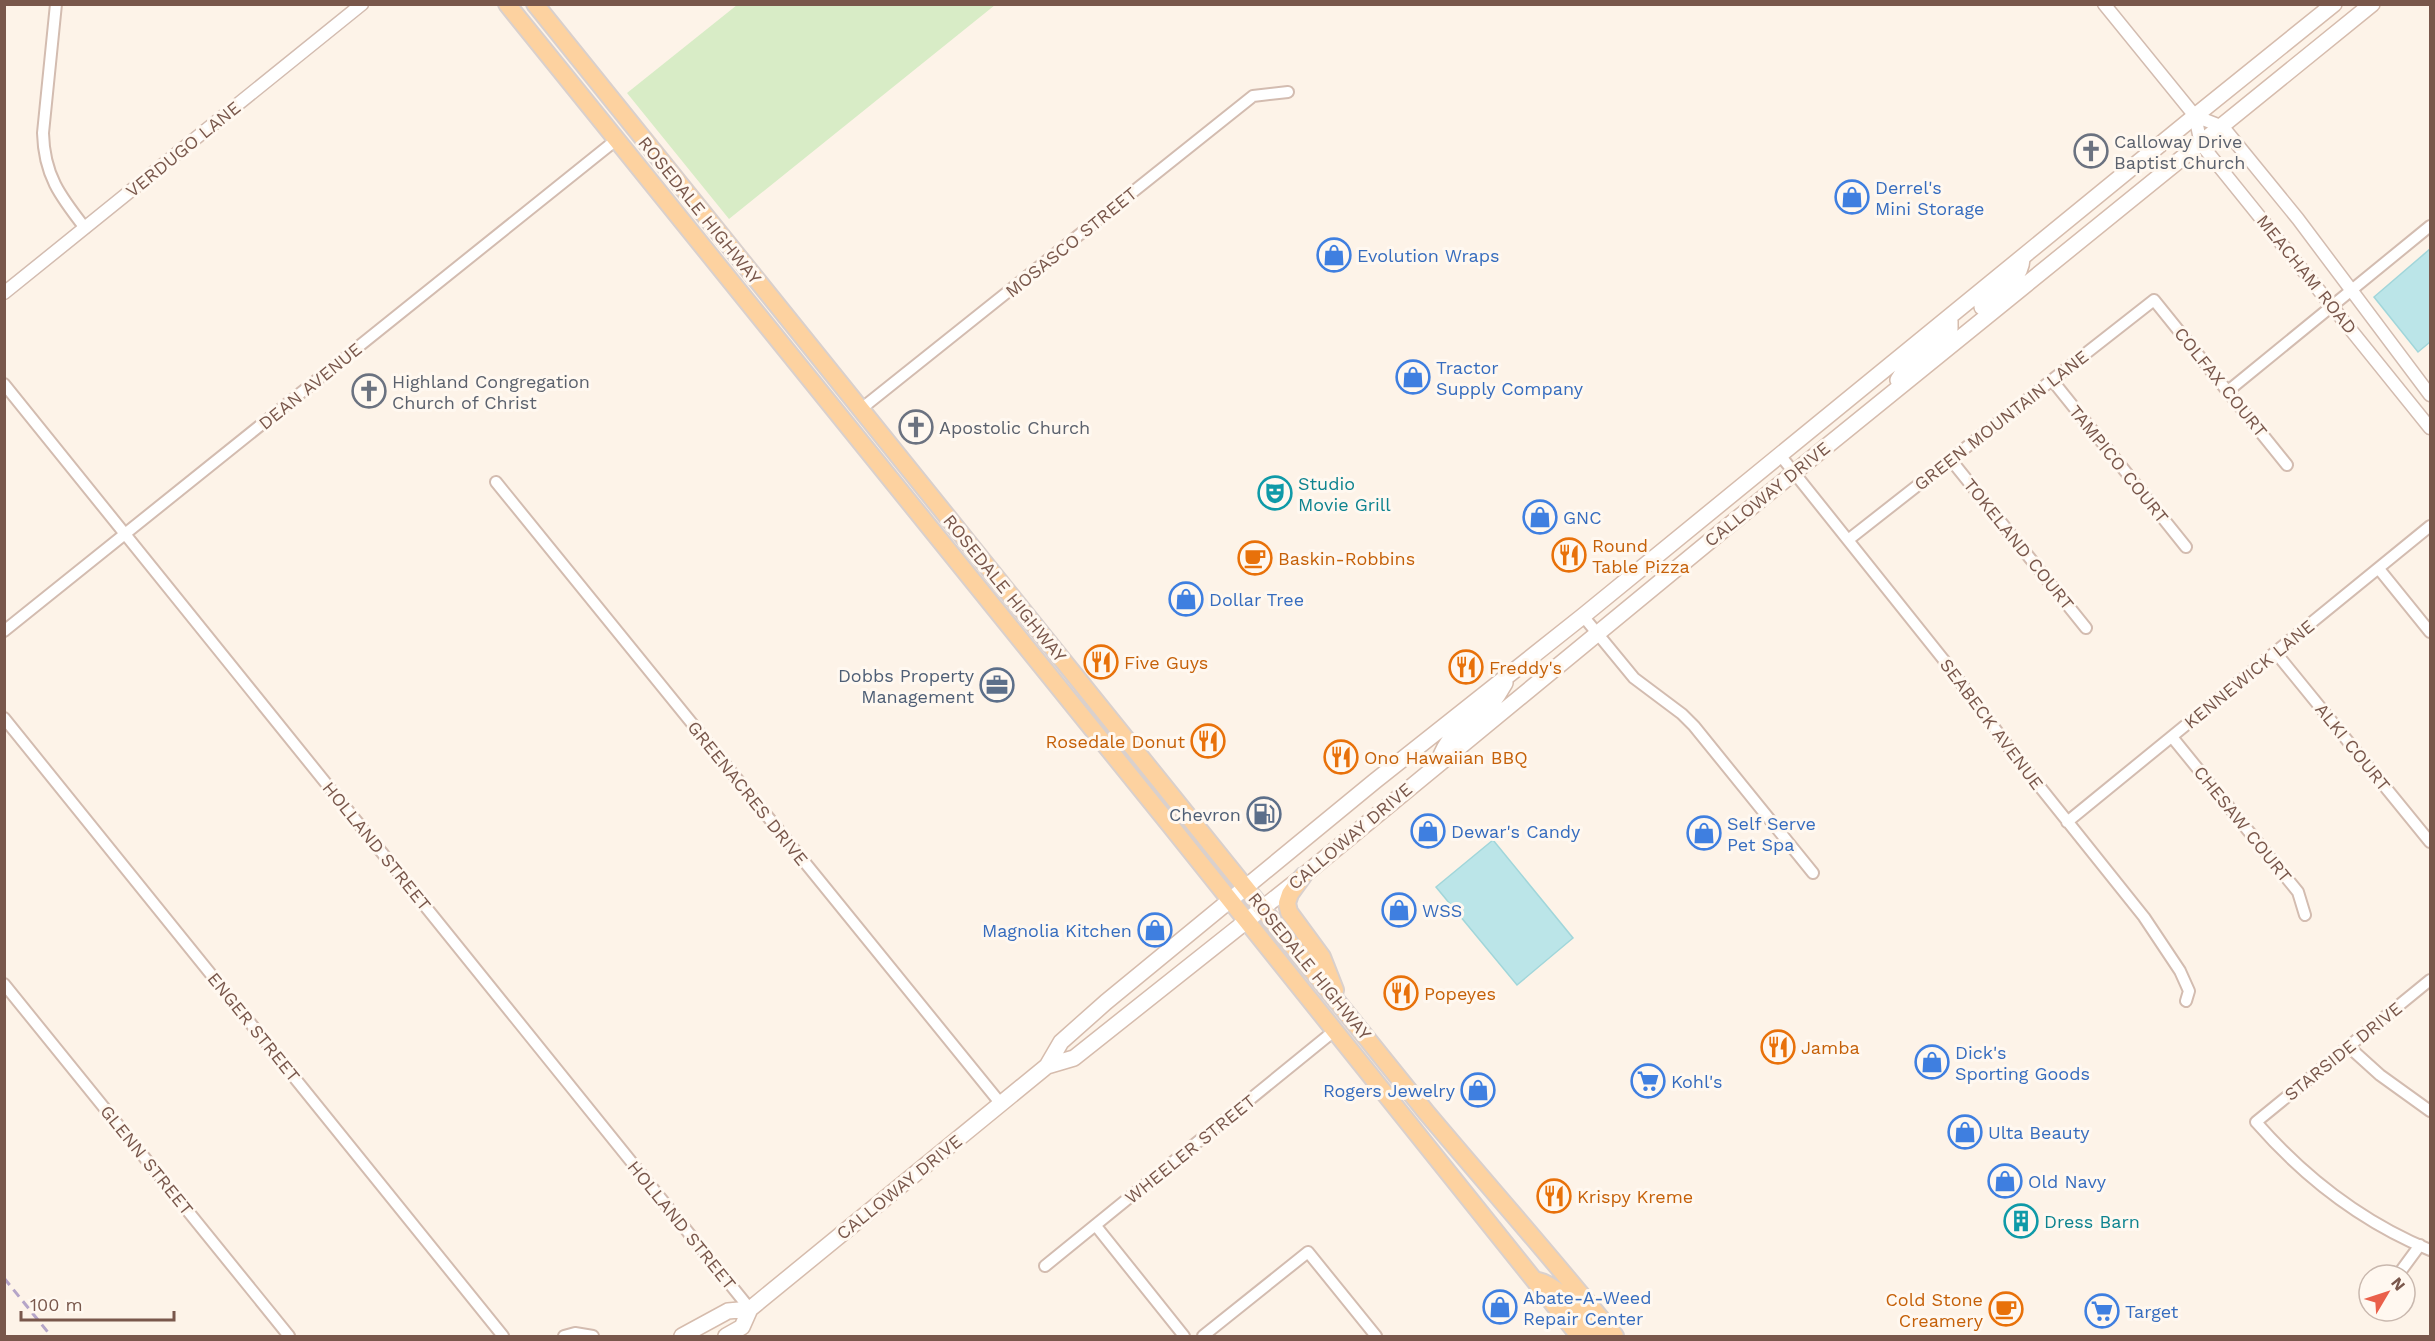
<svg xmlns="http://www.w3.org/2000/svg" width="2435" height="1341" viewBox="0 0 2435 1341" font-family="'Work Sans',sans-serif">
  <rect width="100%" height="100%" fill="#fdf3e8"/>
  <path fill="#d8ecc6" d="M737 5V4L995 5 729 219 627 93Z"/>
  <path fill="#bbe5e8" stroke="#a1d6da" stroke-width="1.5" d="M2430 249V342L2418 352 2374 297Z
    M1493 840 1573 938 1517 985 1436 887Z"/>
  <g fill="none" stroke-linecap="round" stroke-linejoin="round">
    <g stroke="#d3bcb0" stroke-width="14">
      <path id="minor" d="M56 4 43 133C44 175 60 196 85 228
        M2052 380 2186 547
        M4 384 750 1309
        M2228 391 2430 226
        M861 409 1253 96 1288 92
        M1780 455 1943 659 2016 757 2144 917 2180 971 2189 991 2186 1001
        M1951 460 2086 628
        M496 482 1001 1104
        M1848 540 2154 300 2287 465
        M2379 569 2430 632
        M1583 616 1634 678 1682 714 1694 726 1813 873
        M4 631 616 140
        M2276 653 2430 842
        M4 718 503 1336
        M2172 737 2298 892 2305 915
        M2067 822 2430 526
        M2430 980 2256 1122C2305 1178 2362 1222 2430 1250
        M4 984 289 1336
        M2349 1047 2380 1075 2430 1111
        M1096 1226 1184 1336
        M1045 1266 1334 1031
        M2398 1275 2420 1245
        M564 1336 575 1333 593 1336
        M1203 1336 1308 1252 1376 1336"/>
    </g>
    <g stroke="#d3bcb0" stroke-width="15">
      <path id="tertiary" d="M2104 4 2195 116 2201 144 2430 428
        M2195 116 2223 127 2298 219 2430 395
        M4 293 362 4"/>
    </g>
    <g stroke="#d6bcad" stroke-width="18">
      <path id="secondary" d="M1982 307C1997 294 2021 281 2022 259
        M1898 380 1905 369 1950 329V321
        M1439 761C1448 732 1468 726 1489 706 1496 700 1500 691 1505 683
        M1047 1066 1074 1058 1303 876 1722 531 2372 4
        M682 1336 728 1311 750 1309
        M726 1336 742 1327 750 1309 1047 1066 1061 1042 1106 1002 1375 781 1583 616 2195 116 2334 4"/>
    </g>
    <g stroke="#d9d0cd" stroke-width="20">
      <path id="primary" d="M507 4 1170 825 1579 1336
        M535 4 1426 1112C1489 1187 1554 1260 1615 1336
        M1303 876 1290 894 1287 903 1289 912 1322 957 1335 990
        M1535 1280C1563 1286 1580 1316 1598 1336"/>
    </g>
    <use href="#minor" stroke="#fff" stroke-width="10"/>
    <use href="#tertiary" stroke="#fff" stroke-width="12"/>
    <use href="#secondary" stroke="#fff" stroke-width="15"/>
    <use href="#primary" stroke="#fdd2a0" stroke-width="16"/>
    <path stroke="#b5a5c8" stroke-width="3" stroke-dasharray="9 6" stroke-linecap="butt" d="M4 1278 51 1336"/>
  </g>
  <defs>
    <g id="church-ring" transform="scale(1.725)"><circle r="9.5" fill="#fff8f0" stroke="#6b7280" stroke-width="1.5"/><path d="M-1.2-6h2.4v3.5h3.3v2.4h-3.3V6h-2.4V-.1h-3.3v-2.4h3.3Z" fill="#6b7280"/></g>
    <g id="shop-ring" transform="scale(1.725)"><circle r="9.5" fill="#fff8f0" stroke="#3f7fe0" stroke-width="1.5"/><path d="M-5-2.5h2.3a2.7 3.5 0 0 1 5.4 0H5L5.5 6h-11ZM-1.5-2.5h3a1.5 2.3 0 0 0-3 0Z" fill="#3f7fe0"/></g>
    <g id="theatre-ring" transform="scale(1.725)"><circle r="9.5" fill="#fff8f0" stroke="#0f9aa8" stroke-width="1.5"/><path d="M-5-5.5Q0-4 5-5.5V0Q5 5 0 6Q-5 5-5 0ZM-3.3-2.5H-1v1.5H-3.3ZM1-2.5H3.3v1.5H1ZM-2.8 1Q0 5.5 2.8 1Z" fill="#0f9aa8"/></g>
    <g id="restaurant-ring" transform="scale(1.725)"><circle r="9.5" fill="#fff8f0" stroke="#e8710a" stroke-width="1.5"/><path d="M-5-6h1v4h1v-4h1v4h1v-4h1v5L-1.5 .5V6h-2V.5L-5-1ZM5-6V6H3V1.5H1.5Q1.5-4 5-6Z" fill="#e8710a"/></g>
    <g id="cafe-ring" transform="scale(1.725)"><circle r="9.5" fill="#fff8f0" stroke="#e8710a" stroke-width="1.5"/><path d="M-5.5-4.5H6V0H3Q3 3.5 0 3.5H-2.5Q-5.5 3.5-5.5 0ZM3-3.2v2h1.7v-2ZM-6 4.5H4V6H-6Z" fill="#e8710a"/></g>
    <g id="office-ring" transform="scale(1.725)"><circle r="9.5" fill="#fff8f0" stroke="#5c6f8a" stroke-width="1.5"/><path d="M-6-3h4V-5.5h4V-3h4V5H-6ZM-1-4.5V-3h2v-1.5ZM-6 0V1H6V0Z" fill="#5c6f8a"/></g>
    <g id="fuel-ring" transform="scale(1.725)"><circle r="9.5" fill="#fff8f0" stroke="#5c6f8a" stroke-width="1.5"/><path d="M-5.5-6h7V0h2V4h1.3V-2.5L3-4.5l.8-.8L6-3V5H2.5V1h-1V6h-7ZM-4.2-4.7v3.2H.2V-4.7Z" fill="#5c6f8a"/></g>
    <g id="supermarket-ring" transform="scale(1.725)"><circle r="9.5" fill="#fff8f0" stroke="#3f7fe0" stroke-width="1.5"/><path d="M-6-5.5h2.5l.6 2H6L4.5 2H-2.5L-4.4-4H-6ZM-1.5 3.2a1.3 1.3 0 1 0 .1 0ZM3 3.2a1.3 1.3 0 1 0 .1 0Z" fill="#3f7fe0"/></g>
    <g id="building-ring" transform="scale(1.725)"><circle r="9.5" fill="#fff8f0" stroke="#0f9aa8" stroke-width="1.5"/><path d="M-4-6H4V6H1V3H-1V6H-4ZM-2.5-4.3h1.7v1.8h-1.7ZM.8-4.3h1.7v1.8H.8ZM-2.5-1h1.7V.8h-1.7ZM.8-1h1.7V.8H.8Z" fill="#0f9aa8"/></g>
  </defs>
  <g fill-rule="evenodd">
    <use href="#church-ring" x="2091" y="151"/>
    <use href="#shop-ring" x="1852" y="197"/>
    <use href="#shop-ring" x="1334" y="255"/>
    <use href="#shop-ring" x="1413" y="377"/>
    <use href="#church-ring" x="369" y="391"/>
    <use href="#church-ring" x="916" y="427"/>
    <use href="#theatre-ring" x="1275" y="493"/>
    <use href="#shop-ring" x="1540" y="517"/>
    <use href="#restaurant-ring" x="1569" y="555"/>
    <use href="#cafe-ring" x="1255" y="558"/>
    <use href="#shop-ring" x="1186" y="599"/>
    <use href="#restaurant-ring" x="1101" y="662"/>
    <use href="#restaurant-ring" x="1466" y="667"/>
    <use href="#office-ring" x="997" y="685"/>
    <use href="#restaurant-ring" x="1208" y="741"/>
    <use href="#restaurant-ring" x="1341" y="757"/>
    <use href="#fuel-ring" x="1264" y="814"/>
    <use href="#shop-ring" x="1428" y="831"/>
    <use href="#shop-ring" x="1704" y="833"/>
    <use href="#shop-ring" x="1399" y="910"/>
    <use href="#shop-ring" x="1155" y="930"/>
    <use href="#restaurant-ring" x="1401" y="993"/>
    <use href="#restaurant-ring" x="1778" y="1047"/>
    <use href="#shop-ring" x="1932" y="1062"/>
    <use href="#supermarket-ring" x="1648" y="1081"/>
    <use href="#shop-ring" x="1478" y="1090"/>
    <use href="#shop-ring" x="1965" y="1132"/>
    <use href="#shop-ring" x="2005" y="1181"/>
    <use href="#restaurant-ring" x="1554" y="1196"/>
    <use href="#building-ring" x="2021" y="1221"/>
    <use href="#shop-ring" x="1500" y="1307"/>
    <use href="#cafe-ring" x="2006" y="1309"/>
    <use href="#supermarket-ring" x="2102" y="1311"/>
  </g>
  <g text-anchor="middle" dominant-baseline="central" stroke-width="6" stroke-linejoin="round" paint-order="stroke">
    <g font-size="18" fill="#5b616d" stroke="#fff8f0" text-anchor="start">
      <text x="2114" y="141">Calloway Drive<tspan x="2114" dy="21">Baptist Church</tspan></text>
      <text x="392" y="381">Highland Congregation<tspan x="392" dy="21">Church of Christ</tspan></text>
      <text x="939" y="427">Apostolic Church</text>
    </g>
    <g font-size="18" fill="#79574b" stroke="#fff8f0">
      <text transform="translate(183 149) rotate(-39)">VERDUGO LANE</text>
      <text transform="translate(700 210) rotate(51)">ROSEDALE HIGHWAY</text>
      <text transform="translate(1071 242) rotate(-39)">MOSASCO STREET</text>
      <text transform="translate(2307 274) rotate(51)">MEACHAM ROAD</text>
      <text transform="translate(2221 382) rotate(51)">COLFAX COURT</text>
      <text transform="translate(310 386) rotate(-39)">DEAN AVENUE</text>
      <text transform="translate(2001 420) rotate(-38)">GREEN MOUNTAIN LANE</text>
      <text transform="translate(2119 464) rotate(51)">TAMPICO COURT</text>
      <text transform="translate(1767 494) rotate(-39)">CALLOWAY DRIVE</text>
      <text transform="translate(2019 544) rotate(51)">TOKELAND COURT</text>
      <text transform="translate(1005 588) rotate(51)">ROSEDALE HIGHWAY</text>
      <text transform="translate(2249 674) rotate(-39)">KENNEWICK LANE</text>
      <text transform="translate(1992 724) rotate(53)">SEABECK AVENUE</text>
      <text transform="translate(2353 747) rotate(51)">ALKI COURT</text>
      <text transform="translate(748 793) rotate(51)">GREENACRES DRIVE</text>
      <text transform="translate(2243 824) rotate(51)">CHESAW COURT</text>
      <text transform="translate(1350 836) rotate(-40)">CALLOWAY DRIVE</text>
      <text transform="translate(377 846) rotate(51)">HOLLAND STREET</text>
      <text transform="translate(1310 966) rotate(51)">ROSEDALE HIGHWAY</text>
      <text transform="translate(254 1027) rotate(51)">ENGER STREET</text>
      <text transform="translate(2343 1051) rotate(-39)">STARSIDE DRIVE</text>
      <text transform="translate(1190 1149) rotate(-39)">WHEELER STREET</text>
      <text transform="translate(147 1160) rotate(51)">GLENN STREET</text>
      <text transform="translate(899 1187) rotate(-39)">CALLOWAY DRIVE</text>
      <text transform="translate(682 1225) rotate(51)">HOLLAND STREET</text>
    </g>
    <g font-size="18" fill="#366cbe" stroke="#fff8f0" text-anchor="start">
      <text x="1875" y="187">Derrel's<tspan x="1875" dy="21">Mini Storage</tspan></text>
      <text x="1357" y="255">Evolution Wraps</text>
      <text x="1436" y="367">Tractor<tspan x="1436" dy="21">Supply Company</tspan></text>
      <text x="1563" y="517">GNC</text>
      <text x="1209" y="599">Dollar Tree</text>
      <text x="1727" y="823">Self Serve<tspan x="1727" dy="21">Pet Spa</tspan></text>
      <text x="1451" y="831">Dewar's Candy</text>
      <text x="1422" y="910">WSS</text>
      <text x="1132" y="930" text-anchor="end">Magnolia Kitchen</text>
      <text x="1955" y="1052">Dick's<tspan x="1955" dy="21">Sporting Goods</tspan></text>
      <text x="1671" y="1081">Kohl's</text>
      <text x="1455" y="1090" text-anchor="end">Rogers Jewelry</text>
      <text x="1988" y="1132">Ulta Beauty</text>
      <text x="2028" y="1181">Old Navy</text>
      <text x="1523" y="1297">Abate-A-Weed<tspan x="1523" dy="21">Repair Center</tspan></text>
      <text x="2125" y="1311">Target</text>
    </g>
    <g font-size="18" fill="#0d838f" stroke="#fff8f0" text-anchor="start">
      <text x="1298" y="483">Studio<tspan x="1298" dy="21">Movie Grill</tspan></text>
      <text x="2044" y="1221">Dress Barn</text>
    </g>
    <g font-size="18" fill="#c56008" stroke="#fff8f0" text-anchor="start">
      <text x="1592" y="545">Round<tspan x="1592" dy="21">Table Pizza</tspan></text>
      <text x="1278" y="558">Baskin-Robbins</text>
      <text x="1124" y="662">Five Guys</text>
      <text x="1489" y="667">Freddy's</text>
      <text x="1185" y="741" text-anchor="end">Rosedale Donut</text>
      <text x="1364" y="757">Ono Hawaiian BBQ</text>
      <text x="1424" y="993">Popeyes</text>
      <text x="1801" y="1047">Jamba</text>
      <text x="1577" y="1196">Krispy Kreme</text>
      <text x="1983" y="1299" text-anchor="end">Cold Stone<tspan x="1983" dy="21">Creamery</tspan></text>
    </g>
    <g font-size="18" fill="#4e5e75" stroke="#fff8f0" text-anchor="end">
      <text x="974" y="675">Dobbs Property<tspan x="974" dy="21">Management</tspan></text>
      <text x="1241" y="814">Chevron</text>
    </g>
  </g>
  <rect width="2435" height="1341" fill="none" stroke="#79574b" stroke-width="12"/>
  <g transform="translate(2387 1293) rotate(51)"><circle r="28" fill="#fff8f0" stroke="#c9b8ae" stroke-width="1.5"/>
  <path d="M0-4.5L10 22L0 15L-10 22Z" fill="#ea604a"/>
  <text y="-9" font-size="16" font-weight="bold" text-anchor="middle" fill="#79574b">N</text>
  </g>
  <path d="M21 1311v9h153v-9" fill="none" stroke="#79574b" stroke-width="3"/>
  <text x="30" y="1311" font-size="18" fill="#79574b" stroke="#fff8f0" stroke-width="4.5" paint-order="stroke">100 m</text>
</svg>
